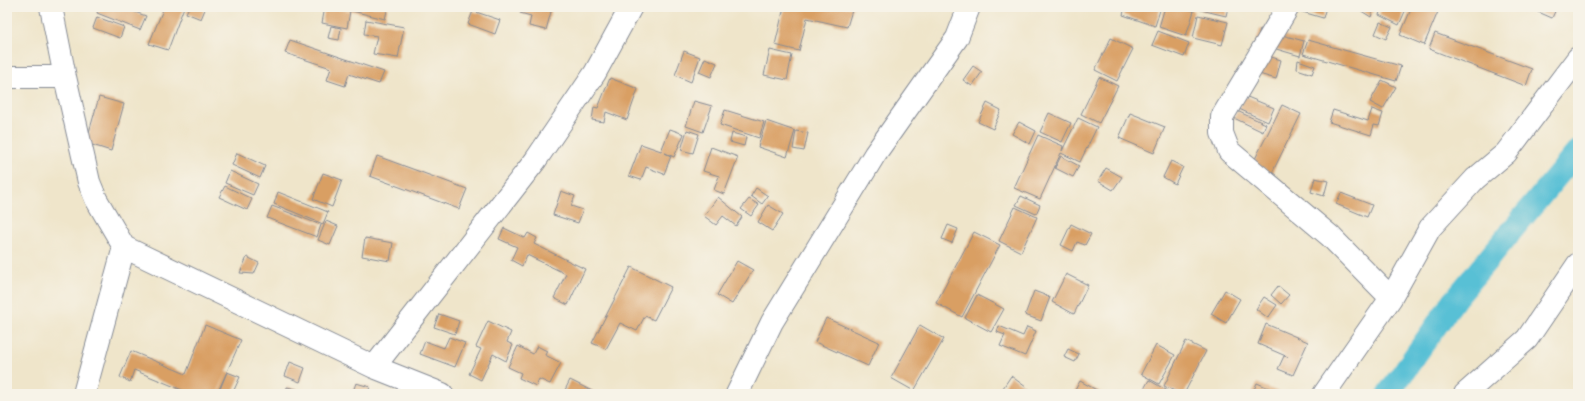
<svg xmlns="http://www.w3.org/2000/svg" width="1585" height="401" viewBox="0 0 1585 401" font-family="'Patrick Hand',sans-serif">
  <rect width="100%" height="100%" fill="#f7f3e8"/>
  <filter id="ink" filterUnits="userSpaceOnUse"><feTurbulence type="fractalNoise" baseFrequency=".025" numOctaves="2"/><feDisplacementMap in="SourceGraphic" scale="8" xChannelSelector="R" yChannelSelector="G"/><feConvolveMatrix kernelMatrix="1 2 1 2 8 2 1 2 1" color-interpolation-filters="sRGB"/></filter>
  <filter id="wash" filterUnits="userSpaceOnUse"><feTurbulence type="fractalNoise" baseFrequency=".012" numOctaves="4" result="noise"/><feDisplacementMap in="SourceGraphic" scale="16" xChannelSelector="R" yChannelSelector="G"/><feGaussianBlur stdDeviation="0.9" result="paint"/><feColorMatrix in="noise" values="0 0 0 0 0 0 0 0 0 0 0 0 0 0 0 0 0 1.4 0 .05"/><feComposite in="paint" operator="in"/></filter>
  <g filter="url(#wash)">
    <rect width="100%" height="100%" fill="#efe5ca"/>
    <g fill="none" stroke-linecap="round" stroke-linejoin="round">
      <path stroke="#58c0d5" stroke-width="23" d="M1388 394 1455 299 1578 151"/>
    </g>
    <g id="blocks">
      <path fill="#d99f64" d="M99 7H121L146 16 140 30 97 13Z
        M164 7H184L168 50 149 44Z
        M189 7H206L201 19 186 13Z
        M325 7 350 11 347 28 322 23Z
        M345 7H388L385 19 344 9Z
        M522 7 552 8 546 30 529 26 531 16 520 13Z
        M784 7H853L847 27 807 18 799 51 775 45Z
        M1125 7H1161L1155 26 1123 15Z
        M1165 7H1182L1194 11 1186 36 1159 27Z
        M1202 7H1228L1226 16 1201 10Z
        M1286 7H1326L1323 18Z
        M1355 7H1374L1371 17Z
        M1382 7H1407L1399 25 1379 15Z
        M1412 7H1440L1424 45 1400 35Z
        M1527 7H1557L1552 18Z
        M473 11 500 20 495 34 468 24Z
        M1198 15 1228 22 1222 45 1193 38Z
        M97 17 124 27 120 38 93 28Z
        M366 20 404 27 398 58 373 54 377 36 364 34Z
        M1380 22 1392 27 1386 39 1375 34Z
        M331 26 341 28 339 40 328 38Z
        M1260 29 1304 41 1300 56 1256 43Z
        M1158 31 1189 43 1184 57 1152 45Z
        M1435 33 1532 69 1526 86 1429 49Z
        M1111 38 1133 49 1117 81 1095 70Z
        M290 40 384 72 379 84 349 74 345 86 327 80 331 68 285 53Z
        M1308 40 1401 66 1396 81 1303 54Z
        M770 50 792 55 787 80 764 75Z
        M684 51 700 57 691 82 675 75Z
        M1265 55 1281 60 1276 79 1259 74Z
        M705 58 717 63 711 77 699 72Z
        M1298 60 1315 66 1312 74 1297 69Z
        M973 66 982 72 972 86 963 80Z
        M1099 77 1118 86 1099 123 1081 114Z
        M610 78 638 89 627 120 606 112 604 122 592 120 594 107 598 108Z
        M1382 80 1396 87 1383 109 1370 102Z
        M1245 96 1274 108 1268 122 1239 109Z
        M99 97 124 104 111 151 86 143Z
        M694 101 712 106 703 132 686 126Z
        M987 103 1001 110 993 129 978 122Z
        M1282 105 1301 114 1272 173 1253 163Z
        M1372 109 1383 113 1379 126 1374 125 1371 135 1329 122 1333 110 1368 121Z
        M725 110 764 122 759 138 720 125Z
        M1237 111 1266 124 1263 132 1234 118Z
        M1049 113 1071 123 1062 142 1040 132Z
        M1130 113 1165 127 1154 153 1119 138Z
        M1078 118 1097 127 1080 162 1061 153 1040 199 1014 188 1038 135 1063 146 1062 151Z
        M766 121 795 131 787 157 758 147Z
        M1019 122 1036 131 1030 144 1012 134Z
        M670 129 684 134 674 157 665 153 671 156 664 174 646 167 641 180 629 176 641 144 661 151Z
        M687 130 699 134 693 153 681 150Z
        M796 131 808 133 804 151 793 149Z
        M732 133 746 137 744 146 730 142Z
        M711 147 738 157 724 194 714 190 719 176 703 171Z
        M237 153 265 166 260 178 232 165Z
        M377 156 467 189 459 209 370 176Z
        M1061 156 1079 166 1073 177 1055 168Z
        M1171 161 1183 167 1175 184 1163 177Z
        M1106 168 1122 177 1113 190 1098 181Z
        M230 171 258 184 253 195 225 183Z
        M323 173 342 180 332 207 313 199Z
        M1315 178 1328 181 1324 196 1311 192Z
        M225 186 252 199 247 210 219 197Z
        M756 188 768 196 762 204 751 196Z
        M561 191 575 196 571 206 583 210 578 223 553 215Z
        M278 192 328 212 323 224 274 204Z
        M1341 193 1372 205 1367 217 1336 204Z
        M1021 196 1040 205 1036 214 1016 205Z
        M718 197 742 217 736 226 723 216 716 225 704 216Z
        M749 199 759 205 751 216 741 209Z
        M768 205 783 214 772 231 758 222Z
        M272 206 321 225 317 237 267 218Z
        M1015 207 1037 217 1021 252 999 241Z
        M326 221 338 226 330 245 318 240Z
        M1071 224 1091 234 1085 245 1077 242 1073 251 1061 245Z
        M948 225 958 229 952 243 942 239Z
        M504 228 525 238 528 233 537 238 534 244 585 269 568 305 554 298 566 274 527 255 522 266 511 260 517 247 499 239Z
        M974 232 1000 245 962 317 936 303Z
        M365 238 393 243 390 261 362 256Z
        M247 257 259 263 254 274 240 273Z
        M737 261 753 270 732 304 717 295Z
        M631 267 671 287 654 320 645 316 637 331 620 323 606 349 592 343Z
        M1066 274 1088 285 1074 314 1052 302Z
        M1278 286 1289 295 1281 304 1271 295Z
        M1225 290 1240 299 1226 323 1211 314Z
        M1034 291 1050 297 1041 321 1025 315Z
        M977 295 1004 309 991 332 965 318Z
        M1264 297 1277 305 1268 318 1256 309Z
        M439 314 459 321 455 334 434 327Z
        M826 318 879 342 868 366 815 342Z
        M488 321 511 332 507 342 513 345 506 361 493 354 481 380 469 374 481 349 476 347Z
        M1266 324 1308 342 1293 375 1278 369 1284 356 1288 357 1258 344Z
        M205 325 241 340 217 394H192L134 370 130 382 120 377 131 351 186 374Z
        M920 325 944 339 914 391 891 378Z
        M999 326 1023 336 1027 327 1036 331 1025 356 1000 346 1005 335 997 332Z
        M449 337 465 343 455 367 420 354 425 341 444 348Z
        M1186 341 1206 351 1184 394H1181L1164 386Z
        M1156 345 1175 355 1159 384 1141 374Z
        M518 346 533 354 537 346 547 351 545 355 561 363 550 384 539 379 536 386 519 378 521 373 508 367Z
        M1068 349 1079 354 1075 362 1064 357Z
        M290 362 305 368 300 382 285 376Z
        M227 372 240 377 234 390 238 392 236 394H218Z
        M1011 376 1034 393 1033 394H999Z
        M570 380 598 394H563Z
        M1149 380 1171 393 1170 394H1141Z
        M1080 381 1104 394H1073Z
        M356 383 370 387 367 394H352Z
        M1257 383 1283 394H1252Z
        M287 387 309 392V394H286Z
        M176 389 189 394H170L171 391 174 392Z"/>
    </g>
  </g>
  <g filter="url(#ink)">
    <use href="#blocks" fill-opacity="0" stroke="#858a94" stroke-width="1"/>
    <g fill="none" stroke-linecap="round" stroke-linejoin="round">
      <g stroke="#858a94" stroke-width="24">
        <path id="minor" d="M51 7 65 77 89 182 96 199 124 247 84 394
          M1288 7 1222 117V133L1229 151 1330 236 1391 298
          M7 77H65
          M124 247 374 367 442 394
          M374 367 535 161 595 73 631 7
          M737 394 772 322 875 154 957 38 969 7
          M1324 394 1391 298 1430 228 1475 179 1506 153 1578 58
          M1465 394 1527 339 1578 264"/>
      </g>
      <use href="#minor" stroke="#fff" stroke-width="22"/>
    </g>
  </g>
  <rect width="1585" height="401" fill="none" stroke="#f7f3e8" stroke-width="24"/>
</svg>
